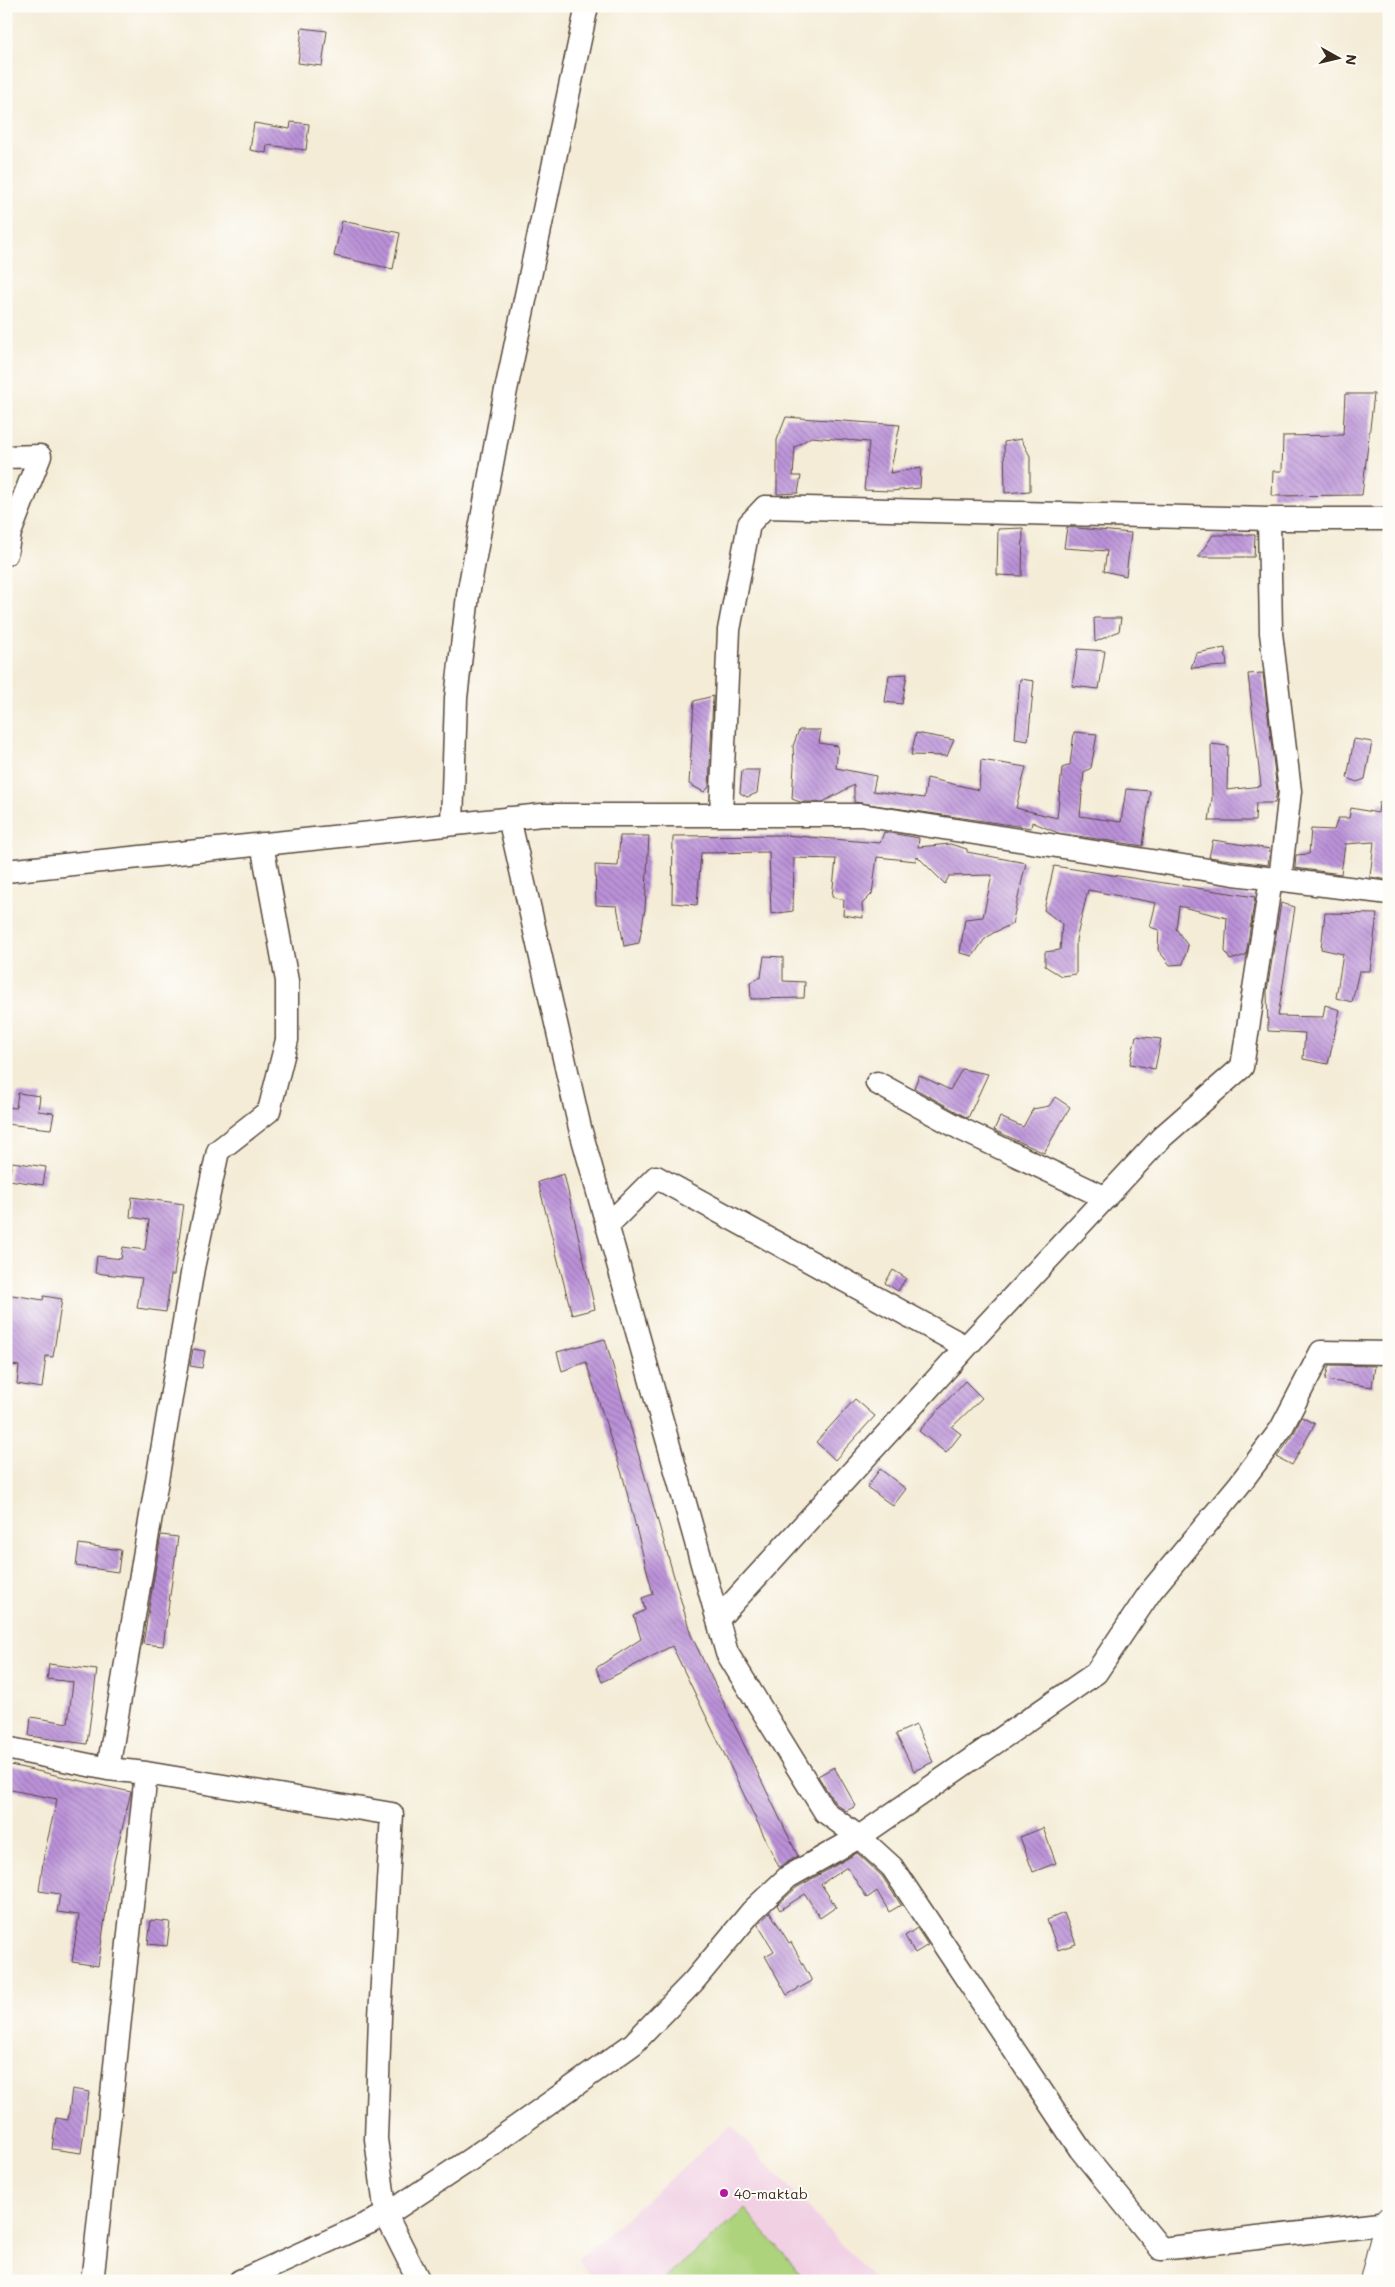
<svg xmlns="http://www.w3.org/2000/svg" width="1395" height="2287" viewBox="0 0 1395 2287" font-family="Mali,sans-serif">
  <defs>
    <pattern id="building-back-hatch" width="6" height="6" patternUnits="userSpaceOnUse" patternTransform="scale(1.25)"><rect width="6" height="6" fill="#bb92d9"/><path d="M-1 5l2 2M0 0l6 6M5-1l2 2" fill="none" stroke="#9977af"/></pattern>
  </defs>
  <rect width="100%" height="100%" fill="#fdfcf7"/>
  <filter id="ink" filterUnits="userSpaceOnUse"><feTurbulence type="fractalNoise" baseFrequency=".02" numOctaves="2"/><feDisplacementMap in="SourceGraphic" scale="10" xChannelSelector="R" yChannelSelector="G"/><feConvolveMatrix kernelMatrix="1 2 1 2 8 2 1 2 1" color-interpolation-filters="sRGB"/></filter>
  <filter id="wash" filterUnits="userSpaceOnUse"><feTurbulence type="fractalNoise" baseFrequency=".0096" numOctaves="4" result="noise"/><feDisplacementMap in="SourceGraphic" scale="20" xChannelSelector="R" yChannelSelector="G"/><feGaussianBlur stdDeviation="1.12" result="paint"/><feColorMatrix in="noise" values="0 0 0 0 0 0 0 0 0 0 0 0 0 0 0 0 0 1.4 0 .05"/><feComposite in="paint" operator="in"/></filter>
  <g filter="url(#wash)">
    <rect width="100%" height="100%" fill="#f4ecd7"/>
    <path fill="#f1d0e4" d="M731 2125 876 2281H594L578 2260Z"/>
    <path fill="#add37c" stroke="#747e4d" d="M745 2209 806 2281H662Z"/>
    <g id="blocks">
      <path fill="url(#building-back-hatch)" d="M302 28 327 31 322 66 298 63Z
        M291 122 309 124 306 150 267 145 266 153 250 150 254 123 290 129Z
        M342 221 400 233 393 269 334 256Z
        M1345 394H1374L1362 495 1272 496 1273 471H1282L1283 436 1343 435Z
        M786 417 900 425 890 473 921 468 920 488 891 491 864 490 869 442 811 437 795 447 793 476H801L798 493 777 494V440Z
        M1021 439 1030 456V491L1005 493 1004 442Z
        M1067 527 1131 533 1126 576 1104 571 1107 551 1064 548Z
        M1023 528 1022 576 997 575 998 529Z
        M1213 535H1255L1254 557H1198Z
        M1094 618H1121L1119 631 1095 642Z
        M1225 648 1227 666 1191 668 1196 653Z
        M1078 649 1105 651 1099 689 1072 686Z
        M1263 673 1277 791 1275 803H1256L1255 821H1209L1212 799 1211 744 1228 746 1227 790 1261 786 1248 674Z
        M907 674 902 704 885 702 889 675Z
        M1020 679 1034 681 1028 741 1015 739Z
        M713 696 709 787 704 792 689 784 694 701Z
        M799 730H821L819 743 838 746 836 768 876 776 873 791 924 798 927 778 979 790 981 760 1026 767 1016 808 1057 818 1062 768 1070 765 1074 732 1097 734 1091 768 1084 772 1080 816 1121 822 1126 789 1150 791 1143 846 1058 833 1032 822 1031 828 854 802V785L823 802H800L792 799 794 766 793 746Z
        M916 733 954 740 947 756 911 755Z
        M1354 739 1372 742 1365 779 1357 782 1347 778Z
        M742 770H760L757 793 747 797 740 793Z
        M1379 802 1389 803V880L1370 877 1374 842 1345 844 1341 874 1295 868 1296 855 1309 854 1311 829 1334 830 1338 818H1349L1351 808 1378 813Z
        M884 832 919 838 918 847 950 844 967 849V852L1026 863 1012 924 993 933 984 940 973 956 960 953 965 919 983 917 992 875 949 876 945 884 917 856 916 861 877 857 872 894 862 904 863 918 843 915 844 900 832 897 836 859 794 858 793 911 771 914 769 852 701 853 697 905 672 903 673 836 785 835 880 843Z
        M620 836H649L645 909 639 943 624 946 617 906 596 905 595 865 618 866Z
        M1213 840 1270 849 1268 865 1209 857Z
        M1054 866 1255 897 1246 955 1230 960 1225 951 1227 918 1179 906 1176 929 1188 946 1183 964 1170 965 1158 950 1159 930 1150 927 1156 903 1088 890 1076 940V974L1061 976 1045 966V952L1060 950 1062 924 1044 910Z
        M1281 903 1295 907 1278 1016 1323 1017 1325 1005 1340 1010 1328 1064 1303 1059 1305 1033 1268 1031 1267 991Z
        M1325 913 1377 914 1370 971H1359L1352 1002 1336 998 1343 954 1321 949Z
        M764 956 783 957V981L805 982 804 998 751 999 750 983 761 977Z
        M1136 1036 1161 1039 1155 1069 1130 1064Z
        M962 1069 988 1074 968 1118 914 1088 919 1075 950 1090Z
        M18 1093 40 1096 38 1111 54 1113 51 1129 6 1124V1107L16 1108Z
        M1055 1097 1070 1107 1044 1153 994 1130 1000 1117 1023 1127 1033 1109 1049 1106Z
        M12 1162 46 1167 43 1185 9 1180Z
        M564 1174 595 1309 572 1315 538 1182Z
        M132 1197 184 1204 174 1275H171L166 1312 137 1308 142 1278 95 1273 97 1256 121 1259 123 1247 145 1250 149 1220 130 1217Z
        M893 1270 906 1278 898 1291 885 1283Z
        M6 1294 43 1300 44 1296 62 1299 53 1357 46 1356 42 1388 17 1384 19 1366 6 1364Z
        M605 1339 691 1635 798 1856 779 1867 672 1646 602 1682 596 1668 641 1639 634 1616 645 1610 642 1598 653 1594 623 1477 586 1362 562 1371 557 1352Z
        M193 1349 205 1351 202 1368 190 1366Z
        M1329 1365 1375 1366 1372 1387 1325 1380Z
        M965 1381 982 1398 952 1427 961 1434 946 1453 919 1431Z
        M855 1399 875 1416 835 1460 816 1442Z
        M1302 1417 1315 1424 1292 1465 1277 1457 1292 1437Z
        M880 1469 906 1489 893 1506 867 1487Z
        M161 1535 178 1537 163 1646 143 1644Z
        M79 1544 121 1550 118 1572 76 1566Z
        M49 1664 97 1670 87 1744 29 1736 31 1717 68 1723 73 1682 47 1679Z
        M916 1725 933 1762 914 1771 896 1734Z
        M6 1764 131 1792 112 1870 98 1966 72 1962 79 1915 57 1912 60 1894 39 1891 44 1855 57 1799 6 1789Z
        M834 1767 856 1806 846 1811 835 1803 818 1776Z
        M1043 1828 1056 1863 1033 1872 1020 1837Z
        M857 1853 882 1876 901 1905 889 1912 877 1891 867 1898 847 1867 821 1884 836 1907 820 1918 805 1894 780 1910 777 1905 796 1888Z
        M770 1912 789 1943 791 1942 812 1981 787 1995 765 1956 774 1951 758 1925Z
        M1064 1913 1076 1944 1058 1950 1047 1920Z
        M151 1920 170 1922 167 1946 148 1944Z
        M917 1928 928 1945 915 1953 905 1936Z
        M72 2089 89 2092 81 2153 52 2149 56 2118 68 2120Z"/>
    </g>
  </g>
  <g filter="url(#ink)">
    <use href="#blocks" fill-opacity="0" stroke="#57473a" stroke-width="1"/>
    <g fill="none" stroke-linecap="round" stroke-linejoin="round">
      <g stroke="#57473a" stroke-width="25">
        <path id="minor" d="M6 457 40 456 10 533 6 554
          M1269 519 1271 633 1290 791 1280 880
          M721 815 729 630 749 524 765 507 1269 519H1389
          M509 818 580 1128 727 1653 825 1812 859 1837 892 1867 1080 2149 1161 2249 1388 2223
          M452 824 456 698 468 595 502 409 587 6
          M6 871 542 815H861L1234 874 1389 893
          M877 1083 963 1130 1106 1198
          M607 1226 656 1177 966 1347 1162 1137 1242 1067 1271 879
          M718 1619 966 1347
          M6 1748 108 1769 146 1773 392 1814 380 2016 376 2139 386 2215 240 2281
          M108 1769 193 1268 218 1151 269 1111 287 1040V981L262 844
          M93 2274 146 1773
          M419 2281 386 2215 471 2159 633 2044 693 1982 752 1911 788 1877 859 1837 1096 1673 1151 1591 1239 1485 1281 1429 1321 1352 1389 1353"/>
      </g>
      <g stroke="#57473a" stroke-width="30">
        <path id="tertiary" d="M1374 2281 1389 2221"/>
      </g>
      <use href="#minor" stroke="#fff" stroke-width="22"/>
      <use href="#tertiary" stroke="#fff" stroke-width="28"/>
    </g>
  </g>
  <circle fill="#b5179e" stroke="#fdfcf7" stroke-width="2" cx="724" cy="2193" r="5"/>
  <g text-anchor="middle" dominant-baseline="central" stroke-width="4" stroke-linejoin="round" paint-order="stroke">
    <g font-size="14" fill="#3b2a1e" stroke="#fdfcf7" text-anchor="start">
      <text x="734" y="2193">40-maktab</text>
    </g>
  </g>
  <rect width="1395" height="2287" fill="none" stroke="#fdfcf7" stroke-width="25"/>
  <g transform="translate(1338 58) rotate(98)" stroke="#fdfcf7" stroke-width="4" paint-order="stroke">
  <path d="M0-4L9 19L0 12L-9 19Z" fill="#3b2a1e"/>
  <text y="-8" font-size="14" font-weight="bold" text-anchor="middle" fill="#3b2a1e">N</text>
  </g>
</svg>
